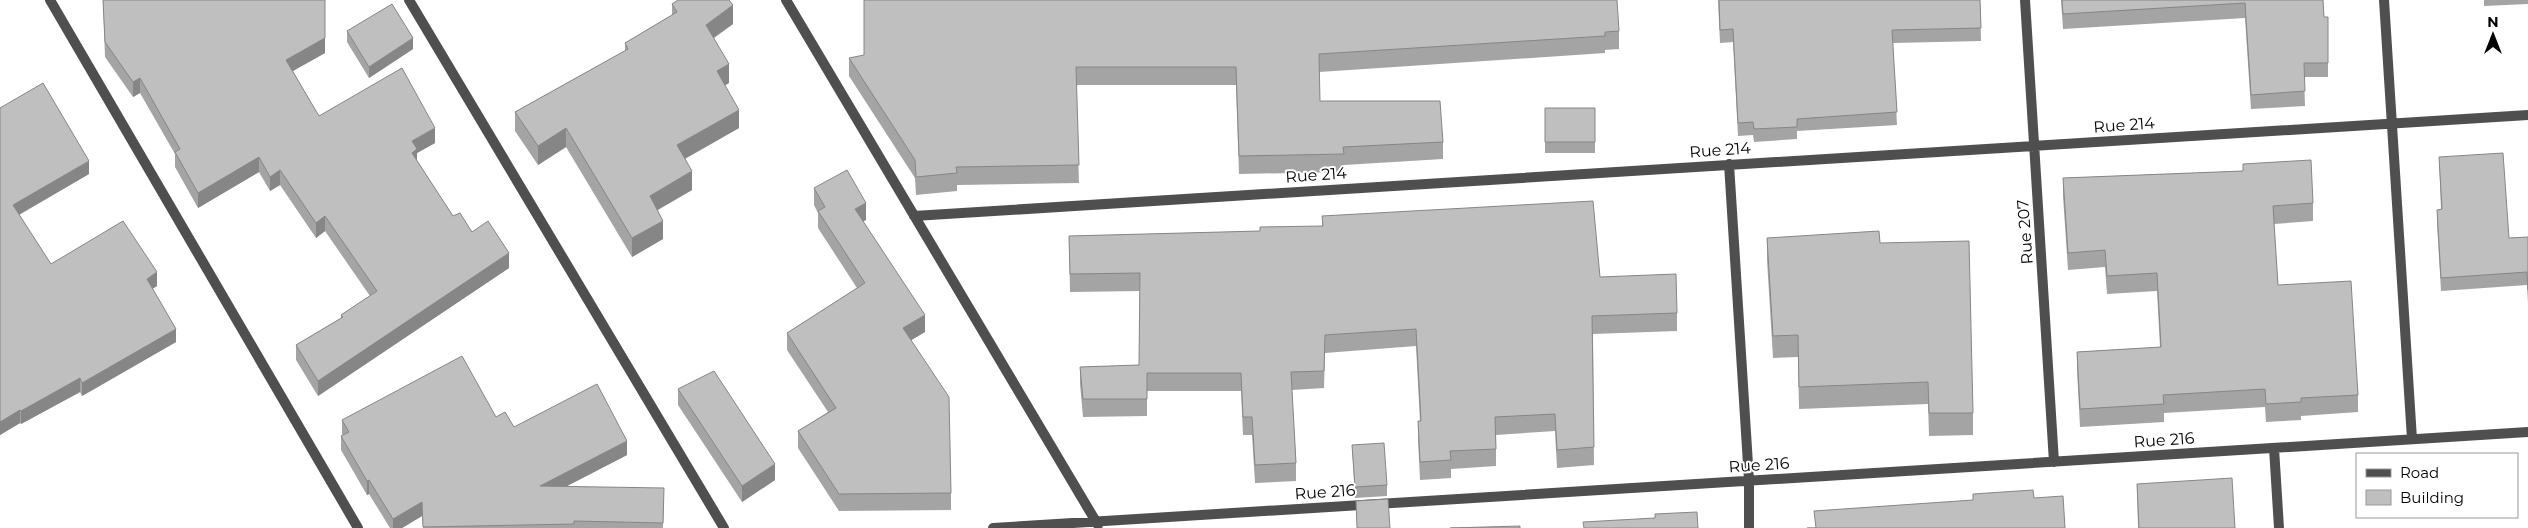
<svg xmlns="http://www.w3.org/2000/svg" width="2528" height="528" viewBox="0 0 2528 528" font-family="Montserrat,sans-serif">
  <rect width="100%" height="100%" fill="#fff"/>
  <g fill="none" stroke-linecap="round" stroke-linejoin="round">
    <path stroke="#4f4f4f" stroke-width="10" d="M50 0 358 528
      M409 0 724 528
      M786 0 1098 525
      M2025 0 2054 462
      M2384 0 2412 439
      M1729 164 1749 480V528
      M914 216 2528 115
      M2274 448 2279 528
      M993 528 2528 432"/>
  </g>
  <path fill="#a4a4a4" d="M103 0H325V53L292 71 319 116 435 143 417 153V161L453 216 472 232 509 268 318 396 296 360V345L341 318V315L370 296 325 231 316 238 280 185 270 191 259 172 198 208 175 167V154L140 93 133 97 105 57Z
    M1718 0H1980L1981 41 1893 43 1897 125 1797 131V139L1754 142 1753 135 1738 136 1733 42 1720 43Z
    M2061 0H2323L2324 17H2328V77H2304L2305 106 2251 109 2245 18 2063 29Z
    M2484 0H2528V4L2484 6Z
    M672 4 733 24 714 38 729 83 725 85 739 128 685 159 692 190 658 210 663 239 632 257 566 147 538 165 515 131V112L625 51V43L672 15Z
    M347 31 413 49 369 78 347 42Z
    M1619 31V49L1605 50V53L1319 72 1320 101 1443 142V159L1344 165V172L1239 174 1236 85H1076L1079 183 957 185V191L916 195 915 178 849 76V58Z
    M0 108 89 174 19 215 51 264 157 286 152 289 176 342 82 396 80 392 21 424 20 423 0 435Z
    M1545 108H1595V153H1545Z
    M2439 157 2509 238 2528 237V304L2527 285 2441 291 2437 223V210L2441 209Z
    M2243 164 2313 203V221L2274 224 2278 285 2358 395V412L2301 416V420L2266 422 2265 407 2164 413V422L2080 427 2077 370V352L2160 347 2157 291 2107 294 2105 267 2068 270 2063 196V178L2243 171Z
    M814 188 866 220 863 221 925 332 911 340 951 493V510L839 511 798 448V431L828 412 787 350V333L857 288 818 228V213L814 205Z
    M1322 216 1600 277 1677 313V331L1593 334 1594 465 1557 468 1555 431 1496 435V466L1451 469V478L1420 480 1418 439V421H1420L1416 346 1325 353 1324 388 1292 390 1296 463V481L1255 483 1252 435H1243L1241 391H1147V416L1083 417 1080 384V367L1139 365 1140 291 1070 292 1069 236 1260 231 1322 226Z
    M1767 238 1880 243 1973 413V435L1929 436 1928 404 1799 409 1798 357 1773 358 1767 260Z
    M678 389 775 480 742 502 678 405Z
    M496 417 514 427 627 455 567 486 664 502 663 528H423L422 516 402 528H390L369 494 367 495 341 450V436H343L342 434V420Z
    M1352 445 1387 485V496L1355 498Z
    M2137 484 2235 528H2138Z"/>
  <path fill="#868686" d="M733 5V24L706 43V25Z
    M325 38V53L286 75V60Z
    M413 38V49L369 78V67Z
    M729 64V83L717 90V71Z
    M140 78V93L133 97V82Z
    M739 110V128L677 163V145Z
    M435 128V143L417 153V164L412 168V141Z
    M566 128V147L538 165V146Z
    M259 157V172L198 208V193Z
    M89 161V174L13 218V205Z
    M280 170V185L270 191V177Z
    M692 171V190L650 214V196Z
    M866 203V220L855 226V209Z
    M325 216V231L316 238V223Z
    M663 221V239L632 257V238Z
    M509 253V268L318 396V381Z
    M157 272V286L147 292V279Z
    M925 315V332L903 345V328Z
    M176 329V342L82 396V383Z
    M80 378V392L21 424V411Z
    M20 410V423L0 435V422Z
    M627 441V455L540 500V486Z
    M775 464V480L742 502V486Z
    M369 480V494L367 495V481Z
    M422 502V516L402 528H393V519Z"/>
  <path fill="#bfbfbf" stroke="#868686" d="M103 0H325V38L286 60 319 116 402 68 435 128 412 141 417 149 412 153 453 216 460 213 472 232 488 221 509 253 318 381 296 345 343 317 341 315 377 291 325 216 316 223 280 170 270 177 259 157 198 193 175 152 180 149 140 78 133 82 105 42Z
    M678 0H729L733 5 706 25 729 64 717 71 739 110 677 145 692 171 650 196 663 221 632 238 566 128 538 146 515 112 628 49 625 43 677 12 672 4Z
    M864 0H1617L1619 31 1605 32V36L1319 54 1320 101H1440L1443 142 1343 147 1344 154 1239 156 1236 67H1076L1079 165 956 167 957 173 916 177 915 160 849 58 864 55Z
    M1719 0H1980L1981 28 1892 30 1897 112 1797 119V127L1754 129 1753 122 1738 123 1733 29 1720 30Z
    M2062 0H2323L2324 17H2328V63H2304L2305 91 2251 95 2245 3 2063 14Z
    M392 4 413 38 369 67 347 31Z
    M43 83 89 161 13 205 51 264 123 221 157 272 147 279 176 329 82 383 80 378 21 411 20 410 0 422V108Z
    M1545 108H1595V142H1545Z
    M2503 153 2509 238 2528 237V290L2527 272 2441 278 2437 210 2442 209 2439 157Z
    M2311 160 2313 203 2273 206 2278 285 2351 281 2358 395 2301 398V402L2266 404 2265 389 2163 395 2164 404 2080 409 2077 352 2161 347 2157 273 2107 276 2105 250 2068 253 2063 178 2243 171V164Z
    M847 170 866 203 855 209 925 315 903 328 949 397 951 493 839 494 798 431 836 408 787 333 865 283 818 211 825 207 814 188Z
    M1593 201 1600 277 1676 274 1677 313 1592 316 1594 447 1557 450 1555 414 1495 417 1496 449 1450 451 1451 460 1420 462 1418 421H1421L1416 329 1325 335 1324 371 1291 372 1296 463 1255 465 1252 417H1243L1241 373H1147V399H1083L1080 367 1139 365 1140 273 1070 274 1069 236 1260 231V227L1323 226 1322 216Z
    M1879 231 1880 243 1969 241 1973 413H1929L1928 382 1799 387 1798 335 1773 336 1767 238Z
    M462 356 496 417 505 412 514 427 597 384 627 441 540 486 664 488 663 523 574 521V524L423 527 422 502 393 519 369 480 367 481 341 436 349 432 342 420Z
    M714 371 775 464 742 486 678 389Z
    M1384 443 1387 485 1355 487 1352 445Z
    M2232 478 2235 528H2139L2137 484Z
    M2033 490 2034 498 2063 496 2065 528H1807H1816L1814 511 1973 500V494Z
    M1388 499 1390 528H1357L1356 501Z
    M1697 512 1698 528H1584L1583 522 1655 518V514Z
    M1520 526V528H1450Z"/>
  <g text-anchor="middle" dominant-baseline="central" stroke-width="4" stroke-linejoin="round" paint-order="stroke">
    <g font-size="16" fill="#000" stroke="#fff">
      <text transform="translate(2124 125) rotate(-4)">Rue 214</text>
      <text transform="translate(1720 150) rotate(-4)">Rue 214</text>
      <text transform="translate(1316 175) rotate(-4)">Rue 214</text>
      <text transform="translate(2025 232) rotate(-94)">Rue 207</text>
      <text transform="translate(2164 440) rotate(-4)">Rue 216</text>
      <text transform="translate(1759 465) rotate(-4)">Rue 216</text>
      <text transform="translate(1325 492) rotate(-4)">Rue 216</text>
    </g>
  </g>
  <rect x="2356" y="453" width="162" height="65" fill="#ffffff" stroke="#999999"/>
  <rect x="2366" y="469" width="25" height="8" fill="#4f4f4f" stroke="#999999"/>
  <text x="2400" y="478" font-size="15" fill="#000000">Road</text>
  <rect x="2366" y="490" width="25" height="15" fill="#bfbfbf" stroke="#999999"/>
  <text x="2400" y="503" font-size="15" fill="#000000">Building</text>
  <g transform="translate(2493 35)" stroke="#ffffff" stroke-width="4" paint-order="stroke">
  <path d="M0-4L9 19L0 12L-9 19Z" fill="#000000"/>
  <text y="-8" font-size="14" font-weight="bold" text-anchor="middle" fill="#000000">N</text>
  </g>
</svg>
